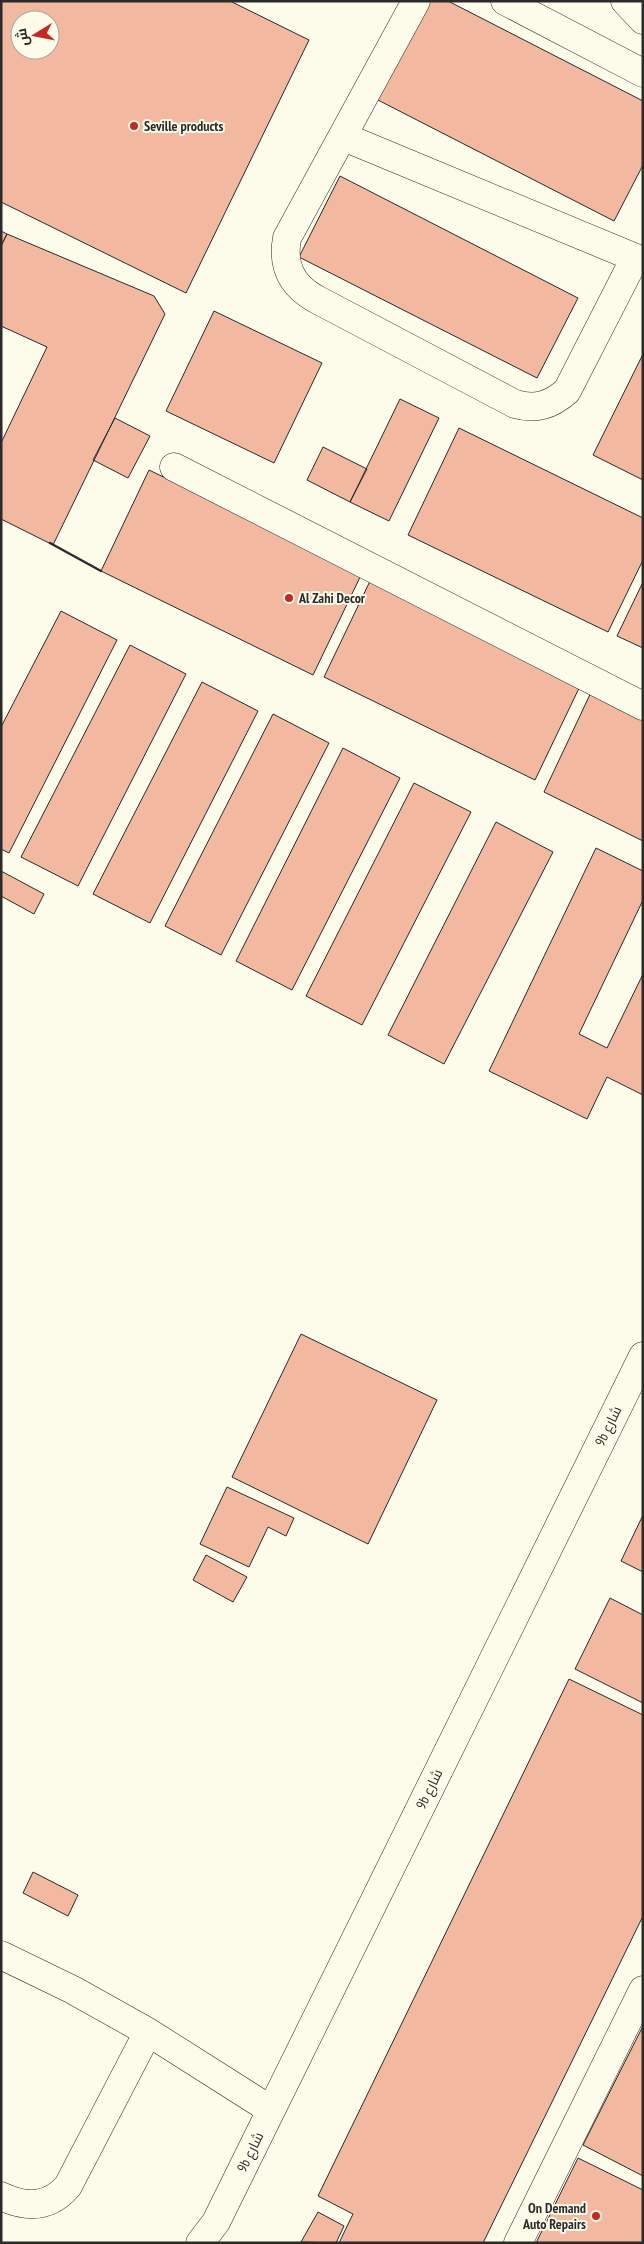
<svg xmlns="http://www.w3.org/2000/svg" width="644" height="2244" viewBox="0 0 644 2244" font-family="'PT Sans Narrow',Cairo,sans-serif">
  <rect width="100%" height="100%" fill="#fdfbea"/>
  <path fill="#f2b8a0" stroke="#2b2b2b" fill-rule="evenodd" d="M1 1H230L309 40 186 293 1 202ZM20 20H50V50H20Z
    M422 1H448L643 101V165L614 221 374 98Z
    M340 176 578 298 537 378 299 257Z
    M1 231 7 234 1 246Z
    M7 234 154 296 165 314 53 545 1 519V443L47 347 1 326V246Z
    M214 311 322 363 274 463 166 411Z
    M643 354V480L593 455Z
    M400 399 439 418 389 521 350 502Z
    M115 418 150 436 128 478 93 460Z
    M459 428 643 518V560L608 632 408 535Z
    M323 447 367 469 350 502 307 480Z
    M149 470 362 573 313 675 101 571Z
    M371 579 582 682 535 780 324 677Z
    M643 582V648L617 636Z
    M61 611 117 640 9 853 1 849V727Z
    M130 645 186 674 78 886 21 857Z
    M202 682 258 711 150 923 93 894Z
    M594 686 643 709V841L544 792Z
    M273 714 329 743 221 955 165 926Z
    M343 748 400 778 292 990 236 961Z
    M414 783 471 812 362 1025 306 996Z
    M496 822 553 852 444 1064 388 1035Z
    M596 848 643 871V900L579 1034 607 1048 643 974V1095L607 1077 587 1119 489 1071Z
    M1 871 44 894 34 914 1 896Z
    M301 1334 437 1400 368 1544 232 1477Z
    M227 1487 294 1518 286 1536 268 1527 249 1567 200 1544Z
    M643 1515V1572L621 1561Z
    M206 1555 247 1577 233 1602 193 1580Z
    M610 1598 643 1615V1703L575 1669Z
    M569 1679 643 1715V1916L483 2243H339L353 2214 318 2196Z
    M33 1872 78 1895 68 1916 23 1893Z
    M643 2026V2176L583 2145Z
    M578 2158 643 2190V2243H536Z
    M318 2212 344 2226 336 2243 301 2242Z"/>
  <g fill="none" stroke-linecap="round" stroke-linejoin="round">
    <g stroke="#2b2b2b" stroke-width="29">
      <path id="minor" d="M416 1 287 238C282 265 291 285 316 299L515 404C536 410 551 405 567 391L635 258
        M505 1 643 73
        M625 1 643 20
        M344 137 643 261
        M174 467 643 706
        M1 1955 73 1990 148 2032 271 2110
        M1 2196C26 2208 49 2208 68 2186L148 2032
        M200 2243 216 2222 643 1356
        M518 2243 643 1990"/>
    </g>
    <use href="#minor" stroke="#fdfbea" stroke-width="28"/>
    <path stroke="#2b2b2b" stroke-width="2.5" d="M50 543 101 571"/>
  </g>
  <g fill="#c62828" stroke="#fdfbea" stroke-width="2">
    <circle cx="134" cy="126" r="5"/>
    <circle cx="289" cy="598" r="5"/>
    <circle cx="596" cy="2216" r="5"/>
  </g>
  <g text-anchor="middle" dominant-baseline="central" stroke-width="4" stroke-linejoin="round" paint-order="stroke">
    <g font-size="14" font-weight="bold" fill="#2b2b2b" stroke="#fdfbea" text-anchor="start">
      <text x="144" y="126">Seville products</text>
      <text x="299" y="598">Al Zahi Decor</text>
      <text x="586" y="2208" text-anchor="end">On Demand<tspan x="586" dy="16">Auto Repairs</tspan></text>
    </g>
    <g font-size="14" fill="#2b2b2b" stroke="#fdfbea">
      <text transform="translate(608 1426) rotate(-64)">9b شارع</text>
      <text transform="translate(429 1789) rotate(-64)">9b شارع</text>
      <text transform="translate(250 2152) rotate(-64)">9b شارع</text>
    </g>
  </g>
  <rect width="644" height="2244" fill="none" stroke="#2b2b2b" stroke-width="5"/>
  <g transform="translate(35 35) rotate(260)"><circle r="24" fill="#fdfbea" stroke="#a9a89e"/>
  <path d="M0-4L9 19L0 12L-9 19Z" fill="#c62828"/>
  <text y="-8" font-size="14" font-weight="bold" text-anchor="middle" fill="#2b2b2b">ش</text>
  </g>
</svg>
